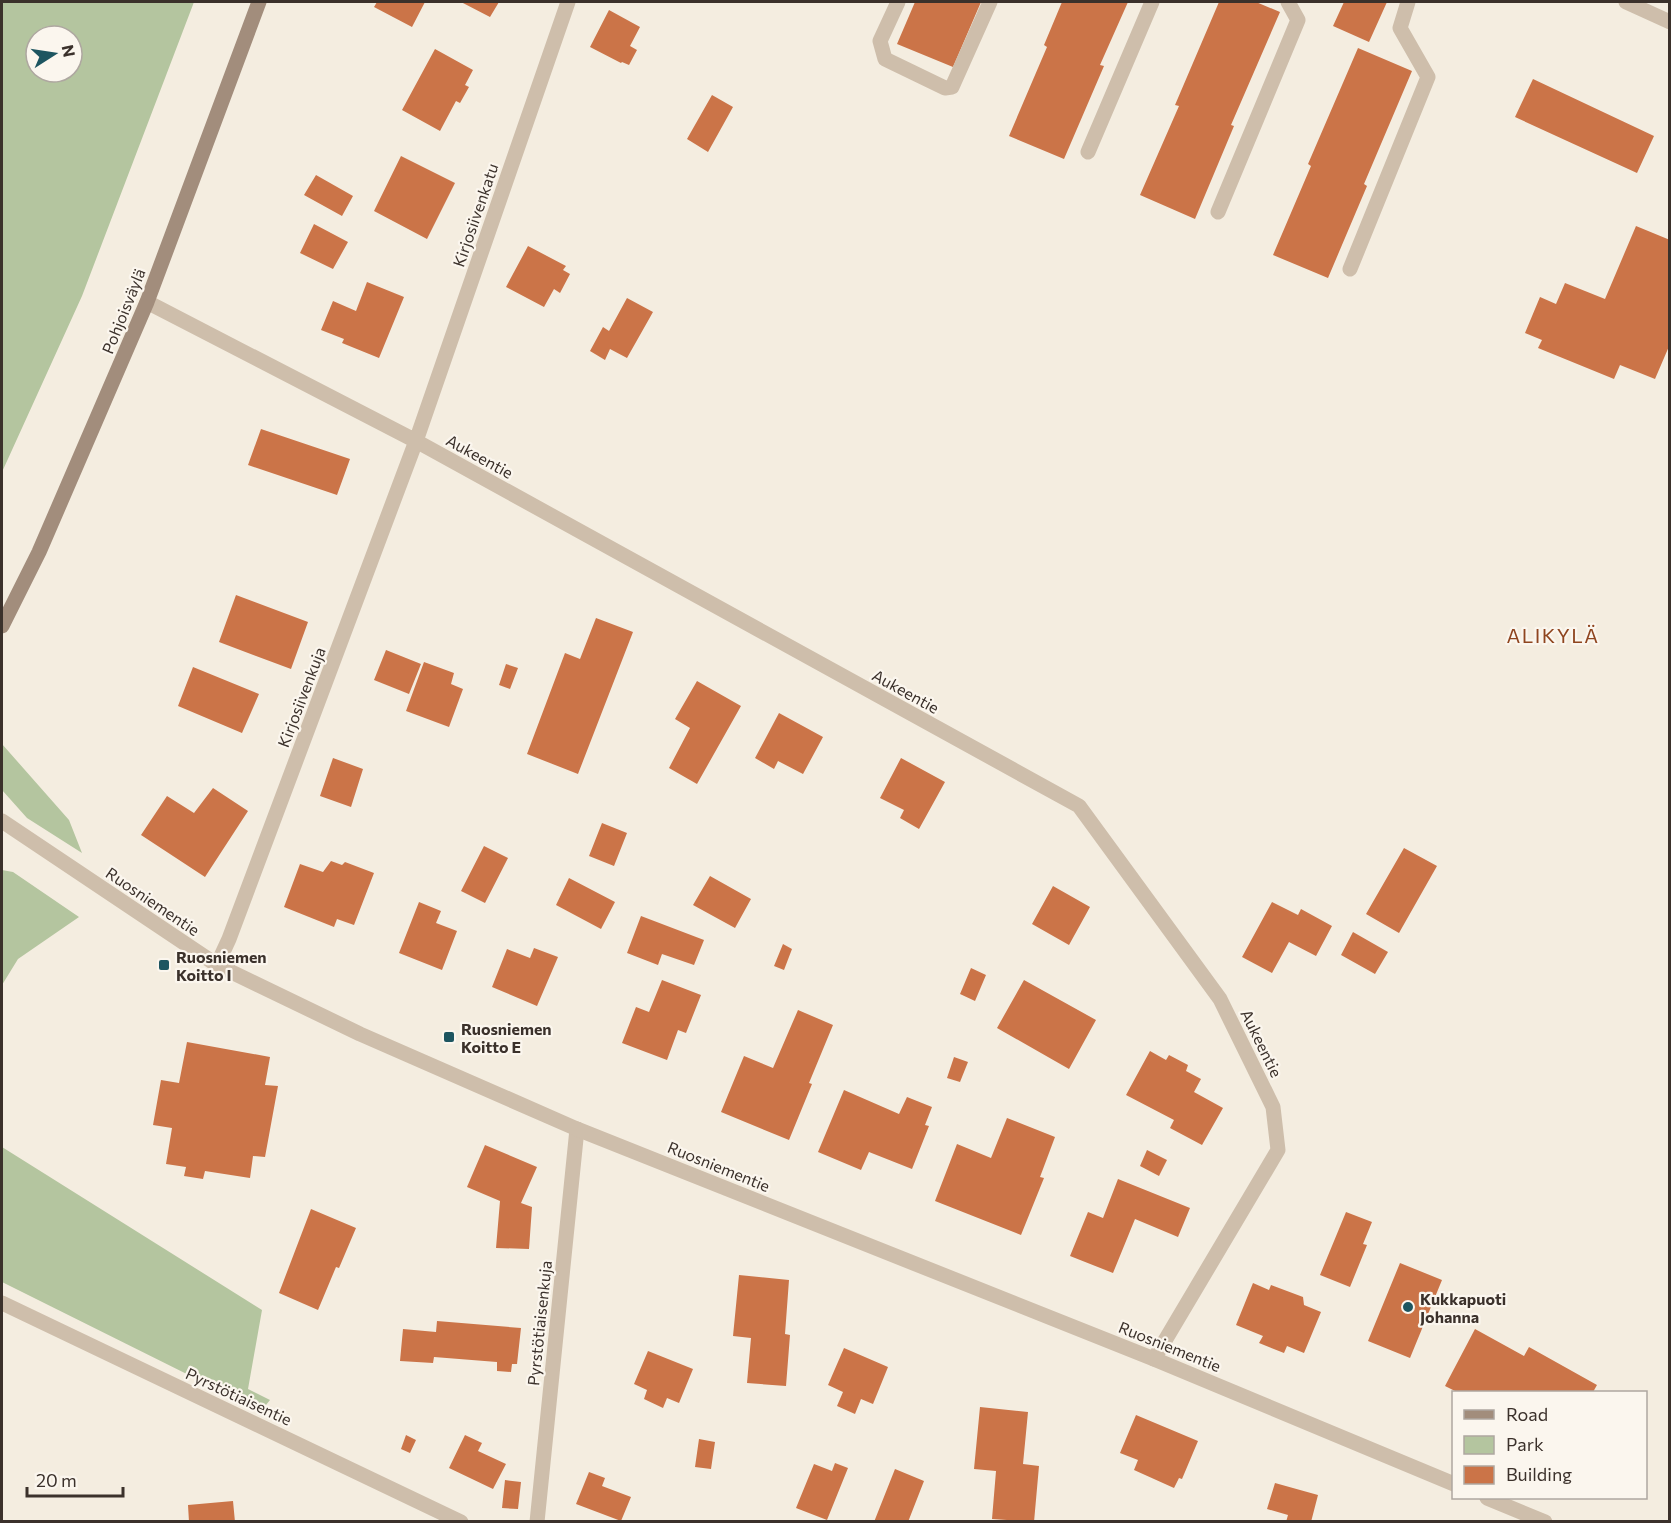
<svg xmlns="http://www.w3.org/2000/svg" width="1671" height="1523" viewBox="0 0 1671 1523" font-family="Commissioner,sans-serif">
  <rect width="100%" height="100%" fill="#f4ede0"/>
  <path fill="#b4c59f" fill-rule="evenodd" d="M2 2H194L82 296 2 472ZM36 36H72V72H36Z
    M2 744 69 820 82 853 27 818 2 790Z
    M2 870 13 872 79 917 18 959 2 985Z
    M2 1147 262 1310 248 1389 270 1400 261 1411 2 1282Z"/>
  <path fill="#cb7448" d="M377 2H425L412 27 374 7Z
    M461 2H499L490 17Z
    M915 2H981L953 67 897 44Z
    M1062 2H1128L1100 65 1104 66 1064 159 1009 136 1047 47 1044 45Z
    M1219 2H1256L1280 12 1231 125 1234 126 1195 219 1140 195 1179 106 1175 105Z
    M1344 2H1387L1369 42 1333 26Z
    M609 10 640 27 630 46 637 50 629 65 622 62 621 63 590 47Z
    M1358 48 1412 71 1364 184 1367 186 1328 278 1273 255 1311 166 1308 164Z
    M435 49 473 70 465 85 469 87 460 103 456 101 440 131 402 110Z
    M1533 79 1654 136 1637 173 1515 117Z
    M712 95 733 107 708 152 687 139Z
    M401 156 455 183 427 239 374 211Z
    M316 175 353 196 342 216 304 195Z
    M314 224 348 242 333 269 300 253Z
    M1636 226 1670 240V344L1655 379 1620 365 1614 379 1538 348 1542 340 1525 333 1540 297 1556 304 1565 283 1605 299Z
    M528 246 566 266 563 270 570 274 560 293 554 289 544 307 506 287Z
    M367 282 404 297 379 358 342 343 344 339 321 330 333 301 356 311Z
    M627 298 653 312 627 358 610 349 605 360 590 351 603 327 609 331Z
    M261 429 350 459 337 495 248 465Z
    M236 595 308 622 291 669 219 642Z
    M596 618 633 632 578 774 527 754 565 653 580 659Z
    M386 650 421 664 409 694 374 680Z
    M424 662 454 673 451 684 463 689 449 727 406 711Z
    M506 664 518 668 510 689 499 685Z
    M193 667 259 694 242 733 178 706Z
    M697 681 741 706 697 784 669 768 690 728 675 719Z
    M779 713 823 737 803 774 778 761 774 769 755 758Z
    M333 758 363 769 351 807 320 796Z
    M901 758 945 782 919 829 900 818 904 810 880 798Z
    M213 788 248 811 205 877 141 835 167 796 194 813Z
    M602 823 627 833 614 866 589 856Z
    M484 846 508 858 485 903 461 891Z
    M1404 848 1437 866 1399 933 1366 914Z
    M331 861 342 865 345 862 374 873 354 925 337 919 334 927 284 907 300 864 323 872Z
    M710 876 751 899 735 928 693 905Z
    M569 878 615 902 601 929 556 905Z
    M1053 886 1090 907 1069 945 1032 924Z
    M419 902 441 911 436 923 457 931 442 970 399 953Z
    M1272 902 1298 915 1301 909 1332 926 1316 956 1289 942 1272 973 1242 957Z
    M641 916 704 940 694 965 662 954 658 965 627 953Z
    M1353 932 1388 952 1375 974 1341 955Z
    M783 944 792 949 784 970 774 966Z
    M534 948 558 957 537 1006 492 987 507 949 530 958Z
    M971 968 986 975 975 1001 960 994Z
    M662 980 701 995 686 1033 678 1030 667 1060 622 1043 636 1007 649 1012Z
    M1024 980 1096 1020 1069 1069 997 1028Z
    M798 1010 833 1025 809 1083 812 1084 789 1140 721 1112 744 1056 773 1068Z
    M187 1042 270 1057 265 1085 278 1086 265 1157 253 1156 250 1178 205 1171 203 1179 184 1176 186 1167 166 1164 172 1128 153 1125 161 1080 179 1083Z
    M1150 1051 1166 1060 1169 1055 1188 1065 1186 1071 1201 1079 1194 1092 1223 1108 1202 1145 1170 1128 1174 1120 1126 1095Z
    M954 1057 968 1062 960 1082 947 1078Z
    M844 1090 899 1114 907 1097 932 1107 925 1125 929 1126 912 1169 869 1152 861 1170 818 1152Z
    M1007 1118 1055 1137 1040 1177 1044 1178 1021 1235 935 1201 957 1144 991 1158Z
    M485 1145 537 1167 521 1203 532 1207 529 1249 496 1248 500 1201 467 1187Z
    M1147 1150 1167 1160 1159 1176 1140 1166Z
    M1118 1179 1190 1208 1178 1237 1135 1219 1113 1273 1070 1256 1088 1212 1103 1218Z
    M311 1209 356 1228 339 1268 336 1267 318 1310 279 1293Z
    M1346 1212 1372 1222 1363 1244 1367 1245 1350 1287 1320 1275Z
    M1400 1263 1442 1280 1410 1358 1368 1341Z
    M739 1275 789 1280 785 1334 790 1335 786 1386 747 1383 751 1338 733 1336Z
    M1253 1283 1269 1290 1271 1285 1303 1297 1304 1305 1321 1312 1304 1353 1287 1346 1284 1353 1259 1343 1263 1336 1236 1325Z
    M437 1321 521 1328 517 1364H512L511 1372 497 1371V1362L434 1357 433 1363 400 1361 403 1329 436 1332Z
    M1475 1329 1524 1356 1529 1347 1597 1385 1593 1392H1457L1445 1386Z
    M844 1348 888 1367 873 1404 861 1399 855 1414 837 1406 843 1392 828 1385Z
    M648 1351 693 1369 679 1403 667 1398 663 1408 644 1399 647 1390 634 1384Z
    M980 1407 1028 1412 1023 1464 1039 1466 1034 1522 992 1519 996 1471 974 1469Z
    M1136 1415 1198 1441 1182 1479 1179 1478 1174 1488 1134 1470 1138 1460 1120 1453Z
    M406 1435 416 1440 410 1453 401 1449Z
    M465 1435 482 1443 478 1451 506 1464 493 1489 449 1468Z
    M699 1439 715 1442 711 1469 695 1467Z
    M835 1463 848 1468 827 1520 796 1508 814 1464 832 1471Z
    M895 1469 924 1481 908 1522H874Z
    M589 1472 605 1478 602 1486 631 1497 621 1521 576 1504Z
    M505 1480 521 1482 518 1509 502 1508Z
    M1275 1483 1318 1495 1311 1522H1286L1288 1515 1267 1509Z
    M233 1501 235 1522H189L188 1505Z"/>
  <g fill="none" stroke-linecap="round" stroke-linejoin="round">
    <path stroke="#cebeab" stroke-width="15" d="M898 2 880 41 885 59 945 88 952 87 990 2
      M1088 152 1152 2
      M1218 212 1298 20 1288 2
      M1350 269 1428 77 1400 28 1408 2"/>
    <path stroke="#cebeab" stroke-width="15" d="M1626 2 1670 22
      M147 302 416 441 1079 806 1220 999 1273 1107 1278 1150 1154 1359
      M217 965 229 939 416 441 568 2
      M2 1303 461 1522
      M537 1522 577 1129"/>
    <path stroke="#cebeab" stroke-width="15" d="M2 821 217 965 360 1034 577 1129 1154 1359 1454 1484
      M1487 1498 1545 1522"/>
    <path stroke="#a28d7c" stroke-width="15" d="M2 626 39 552 147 302 259 2"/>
  </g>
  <g fill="#1d5560" stroke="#fbf6ee" stroke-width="2">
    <rect x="158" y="959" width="12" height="12" rx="3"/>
    <rect x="443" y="1031" width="12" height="12" rx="3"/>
    <circle cx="1408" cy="1307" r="6"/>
  </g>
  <g text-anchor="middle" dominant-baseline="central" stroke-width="4.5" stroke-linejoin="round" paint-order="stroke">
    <g font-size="16" fill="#3b312b" stroke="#fbf6ee">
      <text transform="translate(475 215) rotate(-71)">Kirjosiivenkatu</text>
      <text transform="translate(123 311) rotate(-68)">Pohjoisväylä</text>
      <text transform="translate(480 456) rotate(29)">Aukeentie</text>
      <text transform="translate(906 691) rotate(29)">Aukeentie</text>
      <text transform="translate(301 697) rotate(-69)">Kirjosiivenkuja</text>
      <text transform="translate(153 901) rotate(34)">Ruosniementie</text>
      <text transform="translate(1262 1043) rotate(64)">Aukeentie</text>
      <text transform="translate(719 1166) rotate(22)">Ruosniementie</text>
      <text transform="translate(539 1323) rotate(-84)">Pyrstötiaisenkuja</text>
      <text transform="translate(1170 1346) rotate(22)">Ruosniementie</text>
      <text transform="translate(239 1396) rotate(25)">Pyrstötiaisentie</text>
    </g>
    <g font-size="16" font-weight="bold" fill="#3b312b" stroke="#fbf6ee" text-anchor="start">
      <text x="176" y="956">Ruosniemen<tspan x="176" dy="18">Koitto I</tspan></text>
      <text x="461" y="1028">Ruosniemen<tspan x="461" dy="18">Koitto E</tspan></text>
      <text x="1420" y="1298">Kukkapuoti<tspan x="1420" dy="18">Johanna</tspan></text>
    </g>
    <g font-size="20" letter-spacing="1.5" fill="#8f451f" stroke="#fbf6ee">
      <text x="1553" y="635">ALIKYLÄ</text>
    </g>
  </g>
  <rect width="1671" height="1523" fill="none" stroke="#3b312b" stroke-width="6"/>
  <rect x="1452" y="1391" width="195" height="108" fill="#fbf6ee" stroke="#aea7a0" stroke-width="1.5"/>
  <rect x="1464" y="1410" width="30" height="9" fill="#a28d7c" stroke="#aea7a0" stroke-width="1.5"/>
  <text x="1506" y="1421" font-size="18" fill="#3b312b">Road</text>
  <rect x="1464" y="1436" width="30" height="18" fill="#b4c59f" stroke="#aea7a0" stroke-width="1.5"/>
  <text x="1506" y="1451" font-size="18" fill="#3b312b">Park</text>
  <rect x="1464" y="1466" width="30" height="18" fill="#cb7448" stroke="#aea7a0" stroke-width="1.5"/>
  <text x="1506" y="1481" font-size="18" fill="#3b312b">Building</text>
  <g transform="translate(54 54) rotate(78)"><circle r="28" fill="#fbf6ee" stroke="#aea7a0" stroke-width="1.5"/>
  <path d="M0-4.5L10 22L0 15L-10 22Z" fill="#1d5560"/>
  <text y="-9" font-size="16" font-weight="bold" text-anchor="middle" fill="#3b312b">N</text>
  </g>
  <path d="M27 1487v9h96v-9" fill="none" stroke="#3b312b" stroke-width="3"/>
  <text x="36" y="1487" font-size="18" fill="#3b312b" stroke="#fbf6ee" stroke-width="4.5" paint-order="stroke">20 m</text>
</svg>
